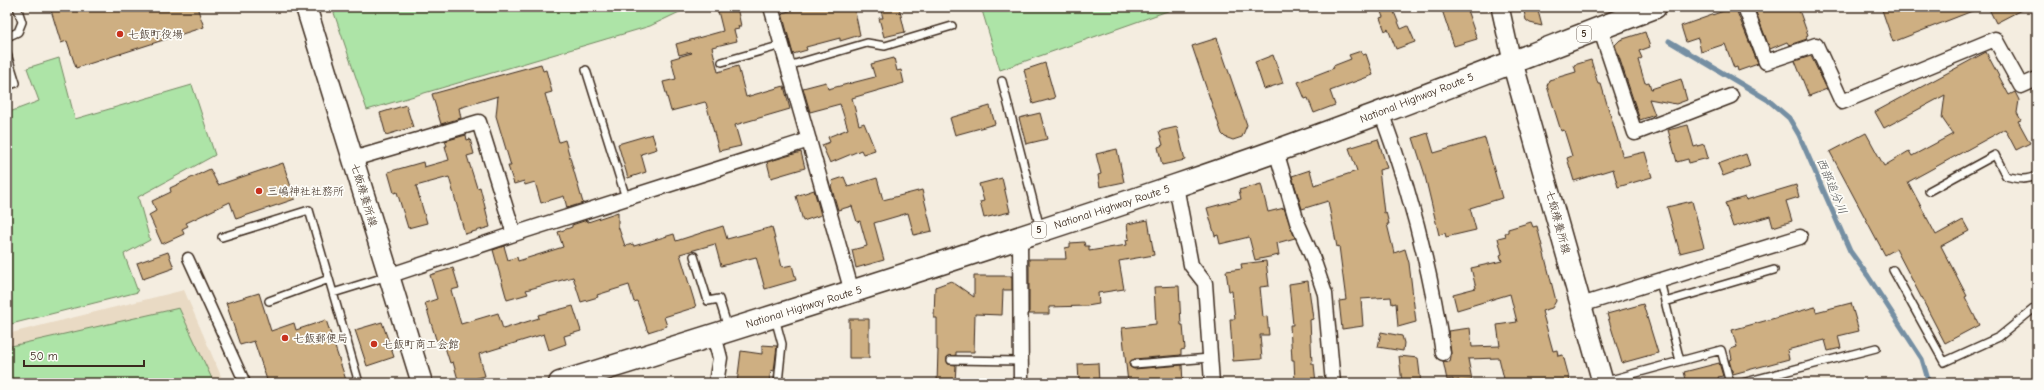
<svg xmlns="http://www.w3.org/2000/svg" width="2044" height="390" viewBox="0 0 2044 390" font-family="'Comic Neue','Klee One',sans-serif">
  <rect width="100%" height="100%" fill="#f4ede0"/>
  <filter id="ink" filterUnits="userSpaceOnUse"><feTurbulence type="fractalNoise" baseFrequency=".025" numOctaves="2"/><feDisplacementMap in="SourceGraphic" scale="8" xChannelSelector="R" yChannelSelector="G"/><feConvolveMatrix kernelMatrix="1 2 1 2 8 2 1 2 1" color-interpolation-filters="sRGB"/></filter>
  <g filter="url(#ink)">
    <path fill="#e9dac4" d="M184 290 224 383H7V334Z"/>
    <path fill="#ade4a7" stroke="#748762" d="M332 7H690L650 26 367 110Z
      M981 7H1179L1000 70Z
      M59 58 75 119 192 85 215 155 138 197 150 240 124 254 138 292 7 325V113L39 101 27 68Z
      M179 308 214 383H7V347Z"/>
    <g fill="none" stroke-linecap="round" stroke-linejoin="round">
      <path stroke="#758fa3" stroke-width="5" d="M1669 41 1768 100 1789 118 1799 135 1850 251 1868 276 1922 359 1929 383"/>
    </g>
    <path fill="#ceaf82" stroke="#3b2a1e" d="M50 7H197L204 27 76 68 67 41 61 43Z
      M717 7H737L741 26H738L739 29 734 30 737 41 712 47 718 72 738 66 746 97 784 86 790 109 735 125 741 146 719 151 706 103 705 102 671 111 663 82 676 79 671 59 692 53 691 52 679 55 676 44 723 31Z
      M804 7H854L860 35 840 41V38L806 47 807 50 793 54 782 13Z
      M880 7H899L905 32 884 37 879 18H883Z
      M1379 7H1392L1401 29 1408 26 1415 42 1396 49 1388 29 1385 31 1380 18 1383 17Z
      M1441 7H1466L1477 39 1454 46Z
      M1523 7H1537L1542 26 1530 23 1526 20Z
      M1735 7 1758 64 1738 71 1737 67 1734 68 1725 44 1701 52 1698 38 1686 42 1681 26Z
      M1754 7H1798L1808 35 1806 36 1807 39 1789 45 1787 42 1770 49Z
      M1881 7H1980V8L1893 42Z
      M1988 7H2027L1996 23Z
      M1645 32 1650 47 1639 51 1642 58 1638 60 1645 83 1649 82 1651 89 1681 79 1687 100 1676 104 1649 99 1655 115 1640 120 1615 45 1620 40Z
      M1217 38 1247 125 1242 137 1233 140 1225 137 1222 134 1192 46Z
      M1361 51 1363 55 1366 54 1373 75 1330 91 1335 105 1314 113 1308 98 1305 99 1298 82 1334 68 1333 66 1351 59 1349 55Z
      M1986 52 2009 95 2015 92 2019 100 2017 113 2021 120 2018 121 2030 143 2016 150 2005 129 1908 182 1936 235 1963 220 1969 231 1941 246 1967 296 1965 297 1979 325 1945 343 1896 249 1885 255 1830 152 1866 133 1884 166 1909 151 1912 156 1953 134 1942 118 1945 95 1884 128 1875 112Z
      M1273 55 1283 83 1264 89 1255 62Z
      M1811 56 1827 89 1809 96 1795 61Z
      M894 58 897 71 901 70 904 83 852 98 859 125 864 123 875 150 863 154 861 150 830 163 822 145 830 142 828 137 848 129 840 104 810 112 803 88 826 82 828 89 875 77 871 64Z
      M1591 60 1598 84H1601L1623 157 1645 152 1652 177 1618 187 1613 169 1574 181 1567 158 1572 156 1564 130 1561 131 1547 86 1549 80 1576 72 1574 65Z
      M1045 63 1055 98 1033 104 1024 70Z
      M541 64 543 71 546 70 552 92 545 94 559 142 565 140 583 203 567 208 564 196 541 203 535 182 525 185 524 181 514 184 508 166H511L496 116 498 96 459 108 461 118 441 124 432 94Z
      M406 105 413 127 386 135 380 113Z
      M990 106 995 124 955 135 950 118Z
      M1040 113 1047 139 1026 144 1019 118Z
      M1688 125 1694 147 1704 144 1708 158 1689 163 1688 159 1677 162 1668 130Z
      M1177 127 1185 160 1162 165 1158 147 1163 145 1159 131Z
      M1428 133 1434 153 1485 138 1502 198 1470 208 1476 230 1446 237 1445 233 1439 235 1424 172 1413 138Z
      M652 134 657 149 641 154 646 172 628 178 618 144Z
      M466 135 467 140 470 139 474 154 467 156 477 188 480 187 490 227 465 234 449 177 416 186 427 223 408 228 397 192 394 193 388 172 423 162 424 167 449 160 445 146H447L445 141Z
      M1378 139 1387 168 1379 170 1384 213 1386 212 1389 224H1387L1394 253 1405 249 1409 263 1416 322 1398 327 1396 303 1392 304 1391 297 1361 299 1363 326 1342 329 1339 301 1346 300 1339 246 1337 247 1328 201 1302 209 1292 176 1310 170 1314 185 1357 171 1349 148Z
      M1117 149 1124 182 1100 187 1098 175 1101 174 1096 154Z
      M801 152 805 168 771 178 767 162Z
      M1746 154 1750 166 1723 176 1718 164Z
      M283 163 295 199 236 219 230 202 186 223 188 226 182 229 184 234 162 244 149 215 156 211 152 201 171 192 170 188 210 169 218 185Z
      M844 177 848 187 877 178 883 200 922 190 932 231 914 235 908 213 874 223 884 260 856 268 852 250 867 246 860 221 857 222 852 206 838 210 831 186 833 185 832 181Z
      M1002 178 1010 212 984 218 980 202 984 201 979 184Z
      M1261 184 1268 212 1284 208 1295 238 1277 243 1279 255 1255 260 1249 237 1220 244 1218 235 1215 236 1207 208 1241 199 1239 190Z
      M1796 185 1799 197 1786 201 1792 221 1773 227 1770 216 1733 227 1725 203 1745 197 1746 200Z
      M814 190 821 215 803 221 796 196Z
      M1692 201 1704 247 1680 253 1667 207Z
      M618 212V226L625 246 633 244 634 246 674 234 676 241 723 226 727 239 772 227 782 267 792 265 796 280 765 289 756 257 721 266 715 244 680 254 696 307 664 317 667 326 648 332 637 301 634 302 629 285 597 295 598 297 581 302 573 277 526 290 528 294 507 300 493 250 504 246 508 260 517 257 518 261 563 247 558 232 572 227V225L587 220 588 222Z
      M1148 220 1154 255 1119 261 1124 289 1098 293 1099 304 1087 306 1049 307V314H1029V259H1066L1065 248 1070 247V243L1084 242 1085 246H1089V251L1127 245 1126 240 1129 239 1127 224Z
      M1531 222 1533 227 1537 226 1556 301 1552 308 1542 311 1553 351 1557 350 1558 356 1563 355 1570 381 1560 383H1505L1499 358 1468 359 1472 380 1459 382V380L1453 381V379L1447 380 1443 361 1450 362 1451 356 1448 331 1470 328 1472 347 1500 346 1497 325 1517 322 1510 294 1457 310 1453 294 1476 288 1471 268 1502 261 1500 255 1502 254 1498 238 1506 236 1505 233 1508 232V229Z
      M168 252 174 268 143 279 137 263Z
      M1266 261 1269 286 1260 287 1263 317 1267 316 1269 335H1260L1262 359 1233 361 1230 319H1235L1232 291H1229L1226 271 1242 269 1241 264Z
      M453 268 459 288 451 290 461 324 498 313 503 329 539 318 538 315 573 306 581 331 564 336 566 344 549 350 544 334 479 354 485 376 459 383 453 362 450 363 444 344 438 346 425 303 437 299 430 275Z
      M974 276H1012V290H1003L1002 315 975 314 974 352H956V355L947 357 948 364 956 365 955 383H937L938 350H937V318H934L935 287 951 281 974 297Z
      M1308 281 1313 319 1310 320 1312 364H1314L1316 383H1295L1294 360H1292L1290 325H1293L1289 284Z
      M1179 286 1181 325H1183L1185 349 1181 350V355L1134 359 1129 364 1130 367 1134 369 1182 365 1183 383H1128L1122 328 1156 324 1154 287Z
      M259 293 271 331 294 323 296 330 326 320 347 383H268L254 341 240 345 226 303Z
      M1851 303 1859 331 1838 336 1841 348 1828 351 1825 340 1787 350 1789 359 1733 374 1729 360 1732 359 1730 349 1737 347 1732 330 1815 307 1816 312Z
      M1643 304 1658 353 1622 363 1607 314Z
      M849 319H869V358H849Z
      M382 322 394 357 367 366 355 330Z
      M1381 332 1402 336 1404 343 1403 351 1378 347Z
      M762 345 777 346 774 371 771 370 769 383H737L741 351 762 354Z
      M1399 356 1418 358 1421 383H1402Z
      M1098 363 1099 383H1079L1078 364Z
      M1719 363 1723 376 1718 377 1720 383H1687L1684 372Z"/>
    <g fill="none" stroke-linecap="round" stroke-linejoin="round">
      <g stroke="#3b2a1e" stroke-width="10">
        <path id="service" d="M7 37 18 32 22 22 17 7
          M7 54 16 83 7 86
          M722 62 782 45
          M788 66 867 43 885 46 952 26
          M586 70 626 198
          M1002 81 1040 228
          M1929 191 1995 155 2006 176C2017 179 2027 181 2037 175
          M222 237 309 210 359 383
          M694 256 708 301 719 299 728 328
          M1893 270 1944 362 1999 337 2037 306
          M1660 281 1680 361
          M333 293 388 276
          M269 301 329 279
          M1665 302 1774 270
          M775 318 782 344 778 383
          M951 360 1020 361
          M1134 364 1210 358
          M1603 382 1721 350 1730 383
          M1742 383 1876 348"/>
      </g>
      <g stroke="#3b2a1e" stroke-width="13">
        <path id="pedestrian" d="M188 258 245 383"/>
      </g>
      <g stroke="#3b2a1e" stroke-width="17">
        <path id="minor" d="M771 7 852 292
          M1745 7 1766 62 1816 45 1842 102 1995 39 2021 86 2037 79
          M1600 28 1635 133 1731 96
          M1381 112C1410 190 1431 271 1443 353
          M1276 151 1297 222 1312 256 1325 294 1333 383
          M353 159 479 122 514 234 388 276
          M1176 186 1191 265 1205 283 1212 383
          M514 234 809 140
          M1020 237 1021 383
          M1581 305 1800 237
          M714 335 720 358 716 383"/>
      </g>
      <g stroke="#3b2a1e" stroke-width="20">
        <path id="tertiary" d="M1500 7 1512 61"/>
      </g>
      <g stroke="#3b2a1e" stroke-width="23">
        <path id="secondary" d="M306 7 422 383
          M1512 61 1603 383"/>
      </g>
      <g stroke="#3b2a1e" stroke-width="25">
        <path id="trunk" d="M560 383C766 319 971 255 1175 186 1337 132 1496 68 1655 7"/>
      </g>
      <use href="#service" stroke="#fdfcf7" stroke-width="7"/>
      <use href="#pedestrian" stroke="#fdfcf7" stroke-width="10"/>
      <use href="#minor" stroke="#fdfcf7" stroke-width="14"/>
      <use href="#tertiary" stroke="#fdfcf7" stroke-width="17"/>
      <use href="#secondary" stroke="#fdfcf7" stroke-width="20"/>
      <use href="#trunk" stroke="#fdfcf7" stroke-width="22"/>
    </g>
  </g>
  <g fill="#c8321e" stroke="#fdfcf7" stroke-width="1.5">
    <circle cx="120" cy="34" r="4"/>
    <circle cx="259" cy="191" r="4"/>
    <circle cx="285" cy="338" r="4"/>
    <circle cx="374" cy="344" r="4"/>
  </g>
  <g text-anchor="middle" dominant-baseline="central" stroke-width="3.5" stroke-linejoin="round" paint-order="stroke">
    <g fill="#fdfcf7" stroke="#75695f" stroke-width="1">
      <rect x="1577" y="26" width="14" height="16" rx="3"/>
      <rect x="1032" y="222" width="14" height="16" rx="3"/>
    </g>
    <g font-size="10" font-weight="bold" fill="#3b2a1e">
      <text x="1584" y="34">5</text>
      <text x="1039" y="230">5</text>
    </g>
    <g font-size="11" fill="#3b2a1e" stroke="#fdfcf7" text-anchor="start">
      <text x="128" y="34">七飯町役場</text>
      <text x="267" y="191">三嶋神社社務所</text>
      <text x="293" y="338">七飯郵便局</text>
      <text x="382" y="344">七飯町商工会館</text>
    </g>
    <g font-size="11" fill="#3b2a1e" stroke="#fdfcf7">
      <text transform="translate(1417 98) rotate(-21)">National Highway Route 5</text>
      <text transform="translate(364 195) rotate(73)">七飯療養所線</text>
      <text transform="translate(1112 207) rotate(-18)">National Highway Route 5</text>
      <text transform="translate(1558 222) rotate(75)">七飯療養所線</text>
      <text transform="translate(804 307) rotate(-17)">National Highway Route 5</text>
    </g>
    <g font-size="12" font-style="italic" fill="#535455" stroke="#fdfcf7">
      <text transform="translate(1832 186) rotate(67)">西部追分川</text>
    </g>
  </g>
  <rect width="2044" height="390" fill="none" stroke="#fdfcf7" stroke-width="24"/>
  <rect x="12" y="12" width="2020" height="366" fill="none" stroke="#3b2a1e" stroke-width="1.5" filter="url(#ink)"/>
  <path d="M24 360v6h120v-6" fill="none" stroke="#3b2a1e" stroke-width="2"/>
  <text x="30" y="360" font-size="12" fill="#3b2a1e" stroke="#fdfcf7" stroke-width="3" paint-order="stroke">50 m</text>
</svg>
